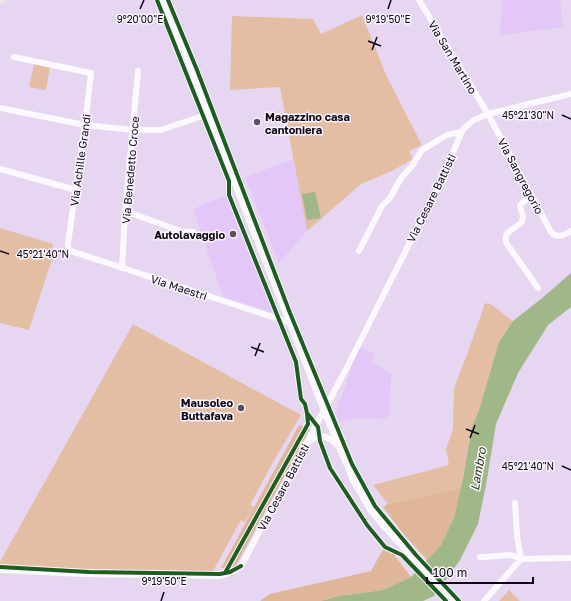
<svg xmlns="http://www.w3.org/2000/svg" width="571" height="601" viewBox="0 0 571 601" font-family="'Golos Text',sans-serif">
  <rect width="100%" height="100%" fill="#e6d6f2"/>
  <path fill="#e3c7f9" d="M502 0H560L563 27 500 35Z
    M293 159 307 231 279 263 245 177Z
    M227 195 274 313 223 297 193 209Z
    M359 346 375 354 371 362 392 374 391 376 389 415 384 419 356 418 339 423 336 413Z"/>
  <path fill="#e4bea3" d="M362 15 387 77 422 145 409 151 413 159 392 171 361 184 307 231 280 87 230 90 232 16 313 19 321 34Z
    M34 64 50 67 46 90 29 87Z
    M0 228 53 244 52 250 62 253 51 262 29 330 0 323Z
    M485 303 492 305 513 321 499 342 479 410 472 427 461 488 388 504 373 485 449 465 446 449 453 429 454 388 468 352Z
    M133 324 301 415 272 464 250 505 254 507 245 522 241 520 212 573 92 571 0 565V562Z
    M509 590 520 601H499Z"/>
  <path fill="#dfb798" d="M299 425 310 429 235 567 221 568Z
    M461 488 454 518 441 545 427 560 402 532 383 507 388 504Z
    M386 544 411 577 383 590 339 596 320 601H260L270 594 371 571Z"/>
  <path fill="#a0b887" d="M315 192 321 218 307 220 302 194Z
    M571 273V307L548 325 518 373 496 424 486 485 478 524 460 560 434 596 423 601H320L339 596 383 590 411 577 441 545 454 518 463 478 472 427 479 410 499 342 513 321 541 299Z"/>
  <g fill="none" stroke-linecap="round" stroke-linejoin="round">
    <path stroke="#fbf9fd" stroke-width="6" d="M419 0 488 114 551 232C557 239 564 235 571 231
      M14 57 91 73 85 125 68 243V247L71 251 291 323
      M0 108 85 125 133 130H161L208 114
      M0 169 76 190
      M531 197 522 203 520 206 523 216 522 222C515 229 501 232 507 244L538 288
      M125 213 133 214 183 232H193
      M359 251 382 206 390 198 401 178 412 166 422 150 447 135 461 132
      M122 268 125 213 138 71
      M309 442C319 432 329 436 338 446
      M515 503 517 536 521 559
      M480 557H485L511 555 521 559 571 558
      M0 570 84 574 220 576C229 574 235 572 241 566L344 373 439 185 463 129 474 120 488 114 571 94
      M484 601 521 559"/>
    <path stroke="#fbf9fd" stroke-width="7" d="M160 0 179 46
      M167 0 208 114 331 427 354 481 371 510 384 526 454 601"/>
    <path stroke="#eae4e9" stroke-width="9" d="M0 1 2 0"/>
    <g stroke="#fbf7fe" stroke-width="6">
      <path id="cycleway" d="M157 0 229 181V195L296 362 301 399 305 404 307 413 318 427 320 441 330 468 367 525 385 547 402 555 446 601
        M168 0 197 70 290 313 352 464 375 506 416 555 459 601
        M0 567 89 572 220 574 230 572 241 566
        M225 573 308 424 307 413"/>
    </g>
    <use href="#cycleway" stroke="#1b5e20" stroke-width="4"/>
  </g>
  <path fill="none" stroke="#110519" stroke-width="1.5" d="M140 9 144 0M388 9 391 0M368 41 381 46M372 50 377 37M562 115 571 119M0 251 9 254M251 347 264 352M255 356 260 343M466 429 479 434M470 438 475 425M562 466 571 470M161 601 164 592"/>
  <g fill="#5c4e65" stroke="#fbf7fe" stroke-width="1.5">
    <circle cx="257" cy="122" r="4"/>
    <circle cx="233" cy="234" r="4"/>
    <circle cx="241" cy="408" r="4"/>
  </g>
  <g text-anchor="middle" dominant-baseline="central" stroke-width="3" stroke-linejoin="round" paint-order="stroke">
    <g font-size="11" fill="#110519" stroke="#fbf7fe">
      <text transform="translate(453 57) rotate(59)">Via San Martino</text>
      <text transform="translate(80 160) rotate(-82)">Via Achille Grandi</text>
      <text transform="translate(130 170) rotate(-85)">Via Benedetto Croce</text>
      <text transform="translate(521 176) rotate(62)">Via Sangregorio</text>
      <text transform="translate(431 198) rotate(-64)">Via Cesare Battisti</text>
      <text transform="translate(179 287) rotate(18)">Via Maestri</text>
      <text transform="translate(283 487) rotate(-62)">Via Cesare Battisti</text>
    </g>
    <g font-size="11" font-weight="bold" fill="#110519" stroke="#fbf7fe" text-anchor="end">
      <text x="265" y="116" text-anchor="start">Magazzino casa<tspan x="265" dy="13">cantoniera</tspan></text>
      <text x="225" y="234">Autolavaggio</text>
      <text x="233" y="402">Mausoleo<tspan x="233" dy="13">Buttafava</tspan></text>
    </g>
    <g font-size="12" font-style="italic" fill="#253513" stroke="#fbf7fe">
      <text transform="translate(478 469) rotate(-80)">Lambro</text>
    </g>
  </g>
  <g font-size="10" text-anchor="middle" fill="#110519" stroke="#fbf7fe" stroke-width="3" stroke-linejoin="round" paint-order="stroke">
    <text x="140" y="23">9°20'00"E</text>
    <text x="388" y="23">9°19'50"E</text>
    <text x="528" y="119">45°21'30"N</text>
    <text x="43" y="258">45°21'40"N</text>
    <text x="528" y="470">45°21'40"N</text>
    <text x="164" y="585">9°19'50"E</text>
  </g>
  <path d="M427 577v6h106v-6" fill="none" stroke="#110519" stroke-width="2"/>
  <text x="433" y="577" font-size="12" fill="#110519" stroke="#fbf7fe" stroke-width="3" paint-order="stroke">100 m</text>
</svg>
